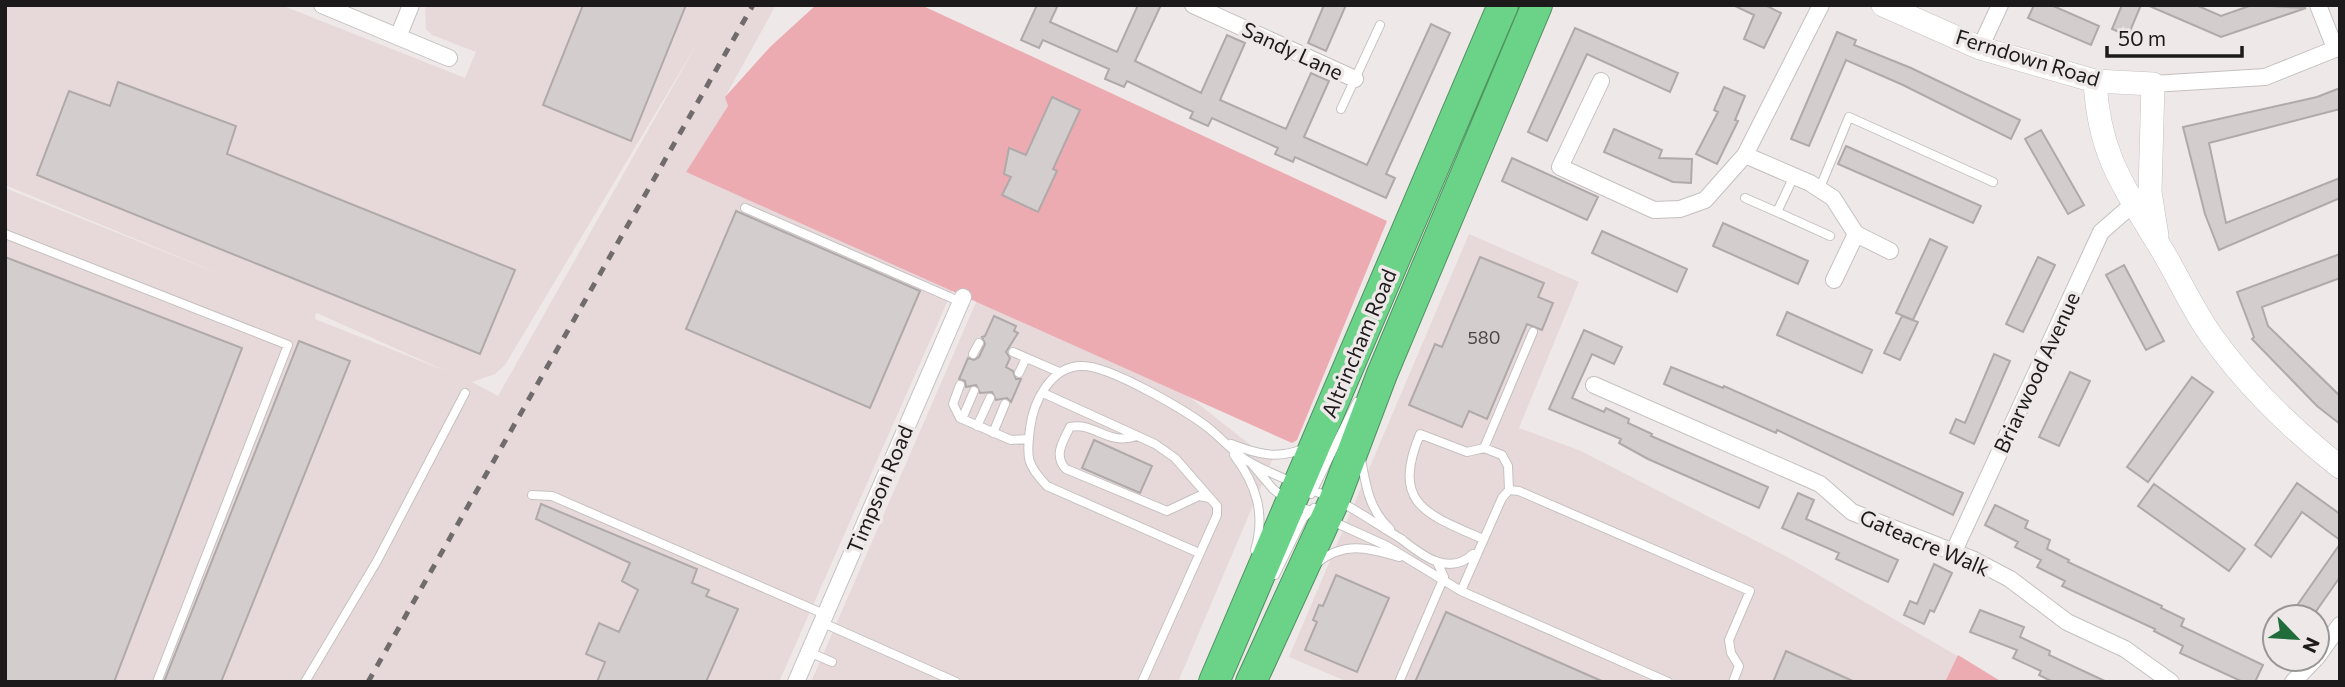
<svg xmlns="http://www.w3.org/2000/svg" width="2345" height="687" viewBox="0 0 2345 687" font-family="Commissioner,sans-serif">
  <rect width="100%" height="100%" fill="#eee8e8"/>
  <path fill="#e7d9da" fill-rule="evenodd" d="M5 5H281L465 78 476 52 432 35 426 29 425 5H776L725 97 729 105 686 172 953 289 779 682H5V188L225 276 5 185ZM698 42 498 396 472 382 495 374 505 365ZM316 313 319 314 446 371 315 319Z
    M1469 234 1579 282 1519 428 1581 451 1791 559 2002 682H1348L1289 657Z
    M977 300 1187 395 1253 447 1276 451 1178 682H811Z"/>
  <path fill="#ecabb1" d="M816 5H921L1387 221 1297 440 1292 443 686 172 728 106 725 97 770 47Z
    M1958 655 2002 682H1945Z"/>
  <path fill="#d3cdcd" stroke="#afa9aa" stroke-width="2" d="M583 5H686L631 141 543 105Z
    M1037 5H1058L1050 22 1117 52 1138 5H1161L1135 61 1201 93 1227 35 1245 43 1220 100 1286 129 1311 73 1329 81 1304 137 1367 165 1431 24 1450 33 1386 174 1395 178 1386 198 1295 157 1293 162 1275 154 1278 148 1212 118 1208 126 1190 118 1193 112 1127 81 1124 87 1105 79 1109 69 1043 40 1039 48 1021 40Z
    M1324 5H1346L1326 51 1308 43Z
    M1733 5H1765L1781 13 1764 48 1744 39 1754 15Z
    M2034 5H2051L2099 26 2091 45 2028 18Z
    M2122 5H2141L2128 36 2112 29Z
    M2147 5H2196L2221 16 2252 5 2306 8 2221 37Z
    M1575 28 1678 73 1670 92 1587 54 1547 141 1528 132Z
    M1837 32 1856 40 1854 45 1911 68 2020 120 2011 139 1903 85 1846 60 1809 146 1791 139Z
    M118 82 236 126 227 154 515 270 480 354 37 175 69 91 110 106Z
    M1724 87 1745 96 1735 120 1738 121 1717 164 1696 154 1718 112 1714 110Z
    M2340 88V109L2209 143 2226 223 2340 178V198L2219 250 2205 214 2183 127 2317 97Z
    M1052 97 1080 110 1053 169 1057 171 1038 212 1002 195 1011 177 1004 174 1009 148 1026 155Z
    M1614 129 1662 150 1659 158 1692 159 1691 183 1673 182 1604 152Z
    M2041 130 2084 205 2068 214 2025 139Z
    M1846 146 1981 206 1973 223 1838 164Z
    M1512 158 1598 197 1587 220 1502 181Z
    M736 211 920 291 870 408 686 329Z
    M1723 223 1808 261 1798 284 1713 246Z
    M1602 231 1687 269 1677 292 1592 253Z
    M1930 239 1947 247 1913 320 1896 313Z
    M2340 254V278L2262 307 2268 326 2340 396V424L2317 406 2252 339 2254 337 2237 292Z
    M5 257 242 348 114 682H5Z
    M1480 257 1544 283 1538 297 1553 303 1542 330 1527 324 1487 419 1469 411 1462 427 1409 405 1435 344 1442 347Z
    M2038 257 2055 265 2023 332 2006 324Z
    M2124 265 2164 341 2146 350 2106 275Z
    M1787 312 1872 350 1862 373 1777 335Z
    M994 316 1016 326 1014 331 1018 333 1006 352 1010 358 1006 367 1013 371 1016 379H1021L1011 402 1007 398 996 400 992 392 980 393 976 385 966 387 965 381 959 379 968 358 974 360 979 357 985 344 982 337 985 336Z
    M1902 316 1918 322 1900 360 1884 353Z
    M1584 330 1622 347 1614 364 1592 354 1572 398 1604 412 1606 408 1629 419 1628 423 1652 434 1651 436 1768 487 1759 508 1648 459 1619 443 1621 439 1549 409Z
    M299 341 350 361 221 682H164Z
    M1994 354 2010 361 1974 444 1950 433 1956 419 1965 423Z
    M1671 367 1723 388 1724 386 1963 493 1953 515 1777 430 1776 433 1664 384Z
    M2070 372 2090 381 2059 446 2039 437Z
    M2192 377 2213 392 2148 482 2127 467Z
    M1094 440 1152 466 1140 493 1082 468Z
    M2297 483 2340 514V540L2302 512 2271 557 2255 545Z
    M2154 484 2245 549 2229 571 2138 506Z
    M1798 493 1814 500 1806 519 1898 560 1888 582 1836 559 1839 553 1782 528Z
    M541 504 697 569 692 583 709 590 706 596 738 609 706 682H597L605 662 586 654 599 623 619 632 638 590 622 581 630 563 536 519Z
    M1995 505 2028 521 2025 528 2050 540 2047 549 2069 560 2068 562 2162 606 2161 608 2184 619 2181 626 2263 665 2255 682H2243L2180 653 2183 646 2154 631 2155 629 2062 586 2065 581 2037 567 2041 560 2015 547 2018 542 1985 525Z
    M2340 544V577L2312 617H2289Z
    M1934 564 1952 573 1934 612 1930 610 1924 624 1904 615 1910 601 1917 604Z
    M1336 575 1389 598 1357 672 1305 650 1317 622 1313 620 1319 605 1323 606Z
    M1980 610 2024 627 2020 637 2050 651 2049 655 2107 682H2053L2039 675 2041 671 2013 658 2017 650 1970 632Z
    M1446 612 1531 650 1604 682H1415Z
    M1786 651 1855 682H1773Z"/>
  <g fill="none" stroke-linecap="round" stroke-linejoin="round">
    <g stroke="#c5c0c0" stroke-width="10">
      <path id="lane" d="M1341 109 1380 25
        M1794 176 1777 212 1830 236
        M1819 190 1849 117 1993 182
        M1745 198 1777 212
        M745 208 961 302
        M5 234 288 345 157 682
        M1013 352 1059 372
        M973 354 979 343
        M1019 373 1026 358
        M960 385 953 404 960 418 1011 440 1029 439
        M1043 393 1155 444 1175 458 1217 506V515L1142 682
        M962 419 974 391
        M977 426 990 398
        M993 433 1005 404
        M1137 436C1106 446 1096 422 1070 427 1063 441 1053 456 1066 469L1167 511 1199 496 1209 498
        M1231 444C1257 454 1278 460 1305 448
        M1484 448 1533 332
        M1234 455C1256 484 1266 514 1255 550
        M1361 459C1366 487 1369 509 1390 529
        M1252 464 1273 489 1290 502 1387 546 1461 591 1668 682
        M1311 494 1357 402
        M532 495 552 496 824 614
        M1400 538C1421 555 1449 577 1473 554
        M1483 539C1426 514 1391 504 1420 434L1467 452 1484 448 1502 455 1508 466 1509 490
        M1199 553 1047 486C1027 465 1026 458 1030 429 1033 402 1051 365 1083 366 1110 366 1183 409 1206 426 1222 438 1234 454 1251 463 1284 481 1321 491 1353 509 1370 519 1386 530 1403 540
        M1317 563C1344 541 1368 548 1399 557
        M1275 575 1303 518 1314 508
        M1461 591 1502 498 1509 490 1519 491 1750 591 1729 640 1731 653 1739 666 1733 682
        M821 622 956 682
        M809 652 832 662
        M305 682 377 561 465 393
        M1399 682 1444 577 1437 562"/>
    </g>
    <g stroke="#c5c0c0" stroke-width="18">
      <path id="street" d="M322 5 449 58
        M1193 5 1355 79
        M2318 5 2335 48
        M398 37 411 5
        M1980 48 2000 5
        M1601 81 1560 167 1654 210 1680 209 1705 200 1745 155 1821 5
        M2153 84 2265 77 2340 47
        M1745 155 1810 183 1833 198 1856 234 1890 251
        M1834 280 1856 234
        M1594 385 1820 484 1852 512 1974 560 2010 579 2067 622 2125 649 2171 682
        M1954 551 2101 232 2140 198
        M2317 657 2340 625
        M796 682 963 297
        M2293 682 2315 659"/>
    </g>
    <g stroke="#c5c0c0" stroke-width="24">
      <path id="secondary" d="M1883 5 1980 48 2095 81 2153 84 2150 192 2157 236
        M2095 81C2099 153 2121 182 2157 242 2177 273 2191 308 2213 338 2248 387 2293 430 2340 467"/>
    </g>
    <g stroke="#4f9262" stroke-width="32">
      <path id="highway" d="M1214 682 1503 5
        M1251 682 1334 501 1382 374 1537 5"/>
    </g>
    <use href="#lane" stroke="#fff" stroke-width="8"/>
    <use href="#street" stroke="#fff" stroke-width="16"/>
    <use href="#secondary" stroke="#fff" stroke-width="23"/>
    <use href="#highway" stroke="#6bd388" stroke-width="30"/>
    <path stroke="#706c6d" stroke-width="5" stroke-dasharray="9 9" stroke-linecap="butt" d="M368 682 753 5"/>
  </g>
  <g text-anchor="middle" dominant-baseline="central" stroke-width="7" stroke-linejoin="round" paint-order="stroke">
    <g font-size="18" fill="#4a4748">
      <text x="1484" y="337">580</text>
    </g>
    <g font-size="21" fill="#1c1a1b" stroke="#eee8e8">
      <text transform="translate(1293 50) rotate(25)">Sandy Lane</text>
      <text transform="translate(2028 57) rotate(17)">Ferndown Road</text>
      <text transform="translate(1358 343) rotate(-67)">Altrincham Road</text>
      <text transform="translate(2036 372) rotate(-65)">Briarwood Avenue</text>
      <text transform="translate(879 489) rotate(-67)">Timpson Road</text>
      <text transform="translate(1925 542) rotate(23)">Gateacre Walk</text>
    </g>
  </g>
  <rect width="2345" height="687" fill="none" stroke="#1c1a1b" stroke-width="14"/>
  <g transform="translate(2296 638) rotate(115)"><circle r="33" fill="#eee8e8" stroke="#9a9696" stroke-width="2"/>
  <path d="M0-5L12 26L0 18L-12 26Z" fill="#216c3b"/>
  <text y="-10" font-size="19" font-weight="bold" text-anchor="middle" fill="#1c1a1b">N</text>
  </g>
  <path d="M2107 46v10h135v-10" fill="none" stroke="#1c1a1b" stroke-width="3.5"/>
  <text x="2118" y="46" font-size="21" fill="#1c1a1b" stroke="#eee8e8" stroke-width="5" paint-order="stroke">50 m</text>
</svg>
